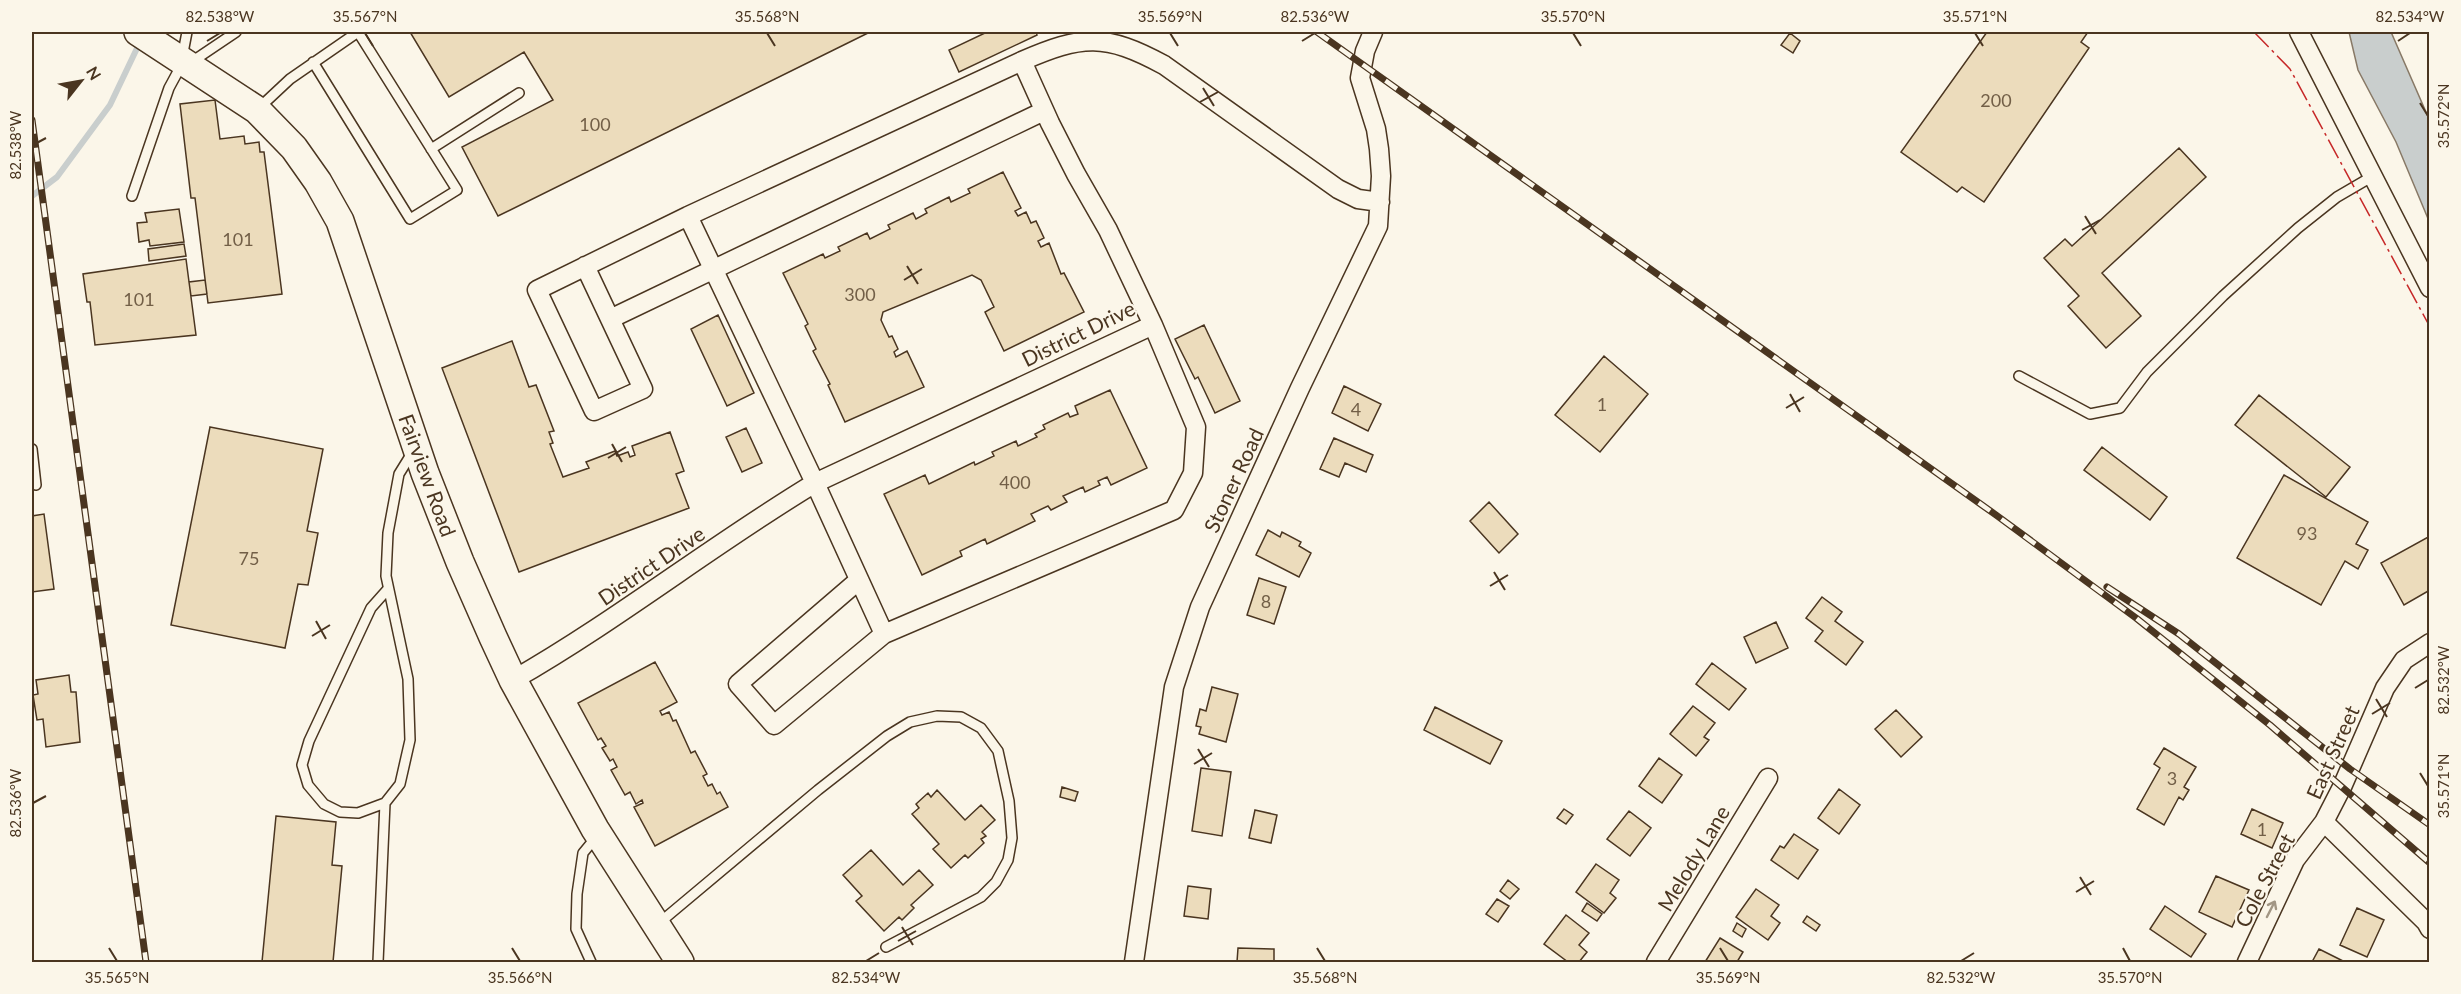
<svg xmlns="http://www.w3.org/2000/svg" width="2461" height="994" viewBox="0 0 2461 994" font-family="Lato,sans-serif">
  <rect width="100%" height="100%" fill="#fbf6e9"/>
  <path fill="#c9cecd" stroke="#887966" stroke-width="1.5" d="M2349 32H2391L2429 119V221L2396 142 2358 70Z"/>
  <g fill="none" stroke-linecap="round" stroke-linejoin="round">
    <path stroke="#c9cecd" stroke-width="6" d="M32 196 57 177 110 105 140 42"/>
  </g>
  <path fill="#ecdcbc" stroke="#4a3520" stroke-width="1.5" d="M410 32H870L498 216 462 147 553 100 524 52 449 97Z
    M987 32H1036L1037 35 959 72 949 50Z
    M1987 32H2088L2081 42 2089 48 1984 202 1962 187 1957 192 1901 152Z
    M1790 33 1800 41 1793 53 1781 45Z
    M215 100 220 139 244 136 245 144 259 142 260 152H264L282 294 208 303 195 198H191L180 104Z
    M2179 148 2206 177 2102 273 2141 316 2106 348 2068 306 2079 296 2044 258 2065 239 2072 246Z
    M1003 172 1021 208 1015 211 1018 216 1026 212 1031 223 1036 221 1044 238 1038 241 1041 247 1049 243 1061 274 1064 273 1084 312 1004 351 985 312 994 307 981 280 972 275 883 312 881 320 889 337 892 336 898 349 894 352 896 357 907 351 924 387 845 422 828 385 830 384 813 351 816 349 805 326 808 324 783 273 823 254 825 258 840 251 838 247 867 233 870 239 890 229 888 225 913 213 916 219 927 213 925 209 949 197 951 202 970 193 968 189Z
    M179 209 184 242 150 246 149 240 139 242 137 223 147 222 145 213Z
    M184 244 186 256 149 261 148 249Z
    M186 259 196 335 95 345 90 302H87L83 274Z
    M205 280 207 294 191 296 189 282Z
    M718 315 754 393 727 406 691 329Z
    M1204 325 1240 401 1215 413 1198 377 1195 379 1175 339Z
    M512 341 529 387 536 385 554 431 549 432 553 443 550 444 563 477 589 468 586 462 615 451 617 456 628 452 630 457 635 455 632 446 670 432 684 471 676 474 689 508 519 572 442 368Z
    M1604 356 1648 394 1600 452 1555 415Z
    M1344 386 1381 404 1368 431 1332 413Z
    M1110 390 1147 468 1111 485 1107 477 1098 481 1100 485 1085 492 1083 487 1063 496 1067 502 1051 510 1048 506 1031 514 1035 521 987 544 985 539 960 551 962 556 922 575 884 494 925 475 929 484 974 462 975 465 994 456 992 452 1016 441 1018 446 1037 437 1035 434 1045 429 1043 425 1068 413 1070 417 1078 414 1075 406Z
    M2259 395 2350 467 2326 497 2235 425Z
    M210 427 323 449 307 531 318 533 308 585 298 584 285 648 171 625Z
    M746 428 762 463 742 472 726 437Z
    M1334 438 1373 455 1366 472 1345 463 1339 477 1320 469Z
    M2102 447 2167 497 2150 520 2084 470Z
    M2284 475 2368 522 2356 544 2368 550 2358 569 2345 561 2321 605 2237 558Z
    M1489 502 1518 534 1499 553 1470 521Z
    M44 514 54 589 32 592V516Z
    M1268 530 1280 537 1282 532 1301 542 1299 546 1311 553 1299 577 1256 555Z
    M2430 536V590L2404 605 2381 563Z
    M1259 578 1286 587 1274 624 1247 615Z
    M1822 597 1842 612 1835 621 1863 642 1846 665 1815 641 1823 631 1806 618Z
    M1776 622 1788 648 1756 663 1744 637Z
    M655 662 677 702 660 711 662 715 669 712 673 721 676 720 691 753 695 751 707 774 703 776 708 786 712 784 717 794 720 792 728 807 655 846 634 807 643 803 642 800 636 804 630 792 625 795 611 770 617 767 613 759 610 761 602 748 606 746 601 738 598 740 578 703Z
    M1712 663 1746 689 1729 710 1696 684Z
    M69 675 71 692H76L80 742 46 747 43 719 37 720 33 695 38 694 36 680Z
    M1212 687 1238 694 1226 742 1199 734 1201 727 1196 726 1200 709 1206 711Z
    M1693 706 1715 723 1704 737 1709 740 1696 756 1670 734Z
    M1435 707 1502 741 1490 764 1424 730Z
    M1896 710 1922 737 1901 757 1875 729Z
    M2164 748 2196 767 2184 787 2189 790 2183 800 2179 797 2164 825 2137 809 2160 768 2154 764Z
    M1659 758 1682 775 1662 803 1639 786Z
    M1201 768 1231 772 1222 836 1192 831Z
    M1062 787 1078 792 1075 801 1060 797Z
    M1839 789 1860 805 1839 834 1818 818Z
    M937 790 965 820 981 805 995 820 982 832 986 836 981 839 984 843 968 858 965 855 951 868 933 849 939 844 912 814 919 808 916 804 928 793 931 797Z
    M1564 809 1573 815 1566 824 1557 818Z
    M2252 809 2283 823 2272 848 2241 834Z
    M1255 810 1277 815 1271 843 1249 838Z
    M1629 811 1651 828 1630 856 1607 839Z
    M276 816 336 822 332 865 342 866 333 962H262Z
    M1794 834 1818 850 1798 879 1771 860 1780 846 1784 848Z
    M871 850 903 885 919 870 933 885 911 905 914 908 902 920 899 917 884 931 856 901 862 896 843 875Z
    M1596 864 1619 880 1610 893 1616 898 1604 913 1576 892Z
    M2216 876 2249 890 2232 927 2199 912Z
    M1508 880 1519 889 1510 899 1500 891Z
    M1188 886 1211 889 1208 919 1184 916Z
    M1756 889 1779 905 1771 916 1780 923 1768 940 1736 917Z
    M1497 899 1509 906 1498 922 1486 914Z
    M1587 903 1602 914 1597 921 1582 911Z
    M2165 906 2206 934 2191 957 2150 929Z
    M2357 908 2384 920 2367 957 2340 945Z
    M1566 915 1589 933 1579 945 1587 952 1579 962H1568L1544 944Z
    M1807 916 1820 925 1816 931 1803 922Z
    M1737 923 1746 929 1742 937 1733 931Z
    M1720 938 1743 952 1737 962H1705Z
    M1238 948 1274 949V962H1237Z
    M2319 949 2345 962H2312Z"/>
  <g fill="none" stroke-linecap="round" stroke-linejoin="round">
    <g stroke="#4a3520" stroke-width="12">
      <path id="service" d="M182 58 187 32
        M313 62 410 219 457 190 358 32
        M190 63 236 32
        M259 108 290 79 358 32
        M431 149 519 93
        M132 196 169 88 182 64
        M2019 376 2090 414 2120 408 2147 372 2223 296 2298 228 2337 197 2373 176
        M32 449 36 485
        M387 590 371 608 309 741 302 765 308 785 324 804 340 812 358 813 385 803 400 784 410 740 408 679 386 576 388 533 399 474 412 453
        M658 924 818 790 887 736 910 722 937 716 961 717 981 728 998 751 1009 801 1012 838 1008 860 996 882 981 897 886 947
        M378 962 385 803
        M591 962 576 929 577 894 583 853 597 836"/>
    </g>
    <g stroke="#4a3520" stroke-width="21">
      <path id="minor" d="M2299 32 2430 288
        M585 266 643 389 594 411 537 290 688 216
        M610 319 1044 111
        M1153 325 1196 427 1193 473 1174 510 884 634 815 483 688 216 1022 61C1082 35 1105 33 1164 65L1338 189 1358 199 1380 202
        M859 580 738 684 774 725 884 634
        M513 680C618 620 712 545 815 483L1153 325 1108 230 1076 174 1050 123 1022 61
        M2324 822 2426 922 2430 929
        M1134 962 1174 687 1200 607 1300 388 1378 226 1381 176 1379 149 1376 129 1360 78 1365 51 1373 32
        M1656 962 1768 778
        M2247 962 2295 860 2324 822 2342 787 2385 688 2404 660 2430 643"/>
    </g>
    <g stroke="#4a3520" stroke-width="30">
      <path id="secondary" d="M138 32 257 110 294 148 318 182 340 221 425 473 460 562 493 637 513 680 595 829 680 962"/>
    </g>
    <use href="#service" stroke="#fbf6e9" stroke-width="9"/>
    <use href="#minor" stroke="#fbf6e9" stroke-width="18"/>
    <use href="#secondary" stroke="#fbf6e9" stroke-width="27"/>
    <g stroke="#4a3520" stroke-width="7">
      <path id="rail" d="M1317 32 1996 515 2136 618 2270 725 2430 863
        M32 120 146 962
        M2107 587 2179 634 2350 769 2430 825"/>
    </g>
    <use href="#rail" stroke="#fbf6e9" stroke-width="4.5" stroke-dasharray="14" stroke-linecap="butt"/>
    <path stroke="#c62828" stroke-width="1.5" stroke-dasharray="21 4.5 3 4.5" stroke-linecap="butt" d="M2254 32 2290 69 2430 327"/>
  </g>
  <defs><path id="oneway-shaft" d="M-6 0H5M1.5-3L5.5 0L1.5 3" fill="none" stroke-width="1.6" stroke-linecap="round" stroke-linejoin="round" transform="scale(1.5)"/></defs>
  <use stroke="#a29684" href="#oneway-shaft" transform="translate(2271 909) rotate(-63)"/>
  <path fill="none" stroke="#4a3520" stroke-width="2" d="M365 33 373 46M767 33 775 46M1170 33 1178 46M1573 33 1581 46M1975 33 1983 46M207 41 220 33M1302 41 1315 33M2398 41 2410 33M1203 88 1214 106M1200 102 1218 92M2420 103 2428 116M33 145 46 138M2085 216 2096 234M2082 230 2100 220M907 266 918 284M904 280 922 269M1790 394 1800 412M1786 408 1804 397M612 444 622 462M608 458 626 447M1494 572 1505 590M1490 586 1508 575M316 621 326 639M312 636 330 625M2415 688 2428 680M2376 699 2387 717M2372 714 2390 703M1198 749 1209 767M1194 764 1212 753M2420 773 2428 786M33 803 46 796M2080 877 2091 895M2076 892 2094 881M902 927 913 945M898 941 916 931M109 948 117 961M512 948 520 961M1317 948 1325 961M1720 948 1728 961M2123 948 2130 961M866 961 879 953M1961 961 1974 953"/>
  <g text-anchor="middle" dominant-baseline="central" stroke-width="4.5" stroke-linejoin="round" paint-order="stroke">
    <g font-size="18" fill="#725f47">
      <text x="1996" y="100">200</text>
      <text x="595" y="124">100</text>
      <text x="238" y="239">101</text>
      <text x="860" y="294">300</text>
      <text x="139" y="299">101</text>
      <text x="1602" y="404">1</text>
      <text x="1356" y="409">4</text>
      <text x="1015" y="482">400</text>
      <text x="2307" y="533">93</text>
      <text x="249" y="558">75</text>
      <text x="1266" y="601">8</text>
      <text x="2172" y="778">3</text>
      <text x="2262" y="829">1</text>
    </g>
    <g font-size="21" fill="#4a3520" stroke="#fbf6e9">
      <text transform="translate(1078 333) rotate(-26)">District Drive</text>
      <text transform="translate(428 475) rotate(70)">Fairview Road</text>
      <text transform="translate(1233 480) rotate(-65)">Stoner Road</text>
      <text transform="translate(651 565) rotate(-34)">District Drive</text>
      <text transform="translate(2332 752) rotate(-66)">East Street</text>
      <text transform="translate(1693 858) rotate(-59)">Melody Lane</text>
      <text transform="translate(2264 880) rotate(-62)">Cole Street</text>
    </g>
  </g>
  <rect width="2461" height="994" fill="none" stroke="#fbf6e9" stroke-width="66"/>
  <g transform="translate(81 81) rotate(59)" stroke="#fbf6e9" stroke-width="4.5" paint-order="stroke">
  <path d="M0-4.5L10 22L0 15L-10 22Z" fill="#4a3520"/>
  <text y="-9" font-size="16" font-weight="bold" text-anchor="middle" fill="#4a3520">N</text>
  </g>
  <rect x="33" y="33" width="2395" height="928" fill="none" stroke="#4a3520" stroke-width="2"/>
  <g font-size="15" text-anchor="middle" fill="#4a3520">
    <text x="220" y="22">82.538°W</text>
    <text x="365" y="22">35.567°N</text>
    <text x="767" y="22">35.568°N</text>
    <text x="1170" y="22">35.569°N</text>
    <text x="1315" y="22">82.536°W</text>
    <text x="1573" y="22">35.570°N</text>
    <text x="1975" y="22">35.571°N</text>
    <text x="2410" y="22">82.534°W</text>
    <text transform="translate(2444 116) rotate(-90)" y="5">35.572°N</text>
    <text transform="translate(16 145) rotate(-90)" y="5">82.538°W</text>
    <text transform="translate(2444 680) rotate(-90)" y="5">82.532°W</text>
    <text transform="translate(2444 786) rotate(-90)" y="5">35.571°N</text>
    <text transform="translate(16 803) rotate(-90)" y="5">82.536°W</text>
    <text x="117" y="983">35.565°N</text>
    <text x="520" y="983">35.566°N</text>
    <text x="866" y="983">82.534°W</text>
    <text x="1325" y="983">35.568°N</text>
    <text x="1728" y="983">35.569°N</text>
    <text x="1961" y="983">82.532°W</text>
    <text x="2130" y="983">35.570°N</text>
  </g>
</svg>
